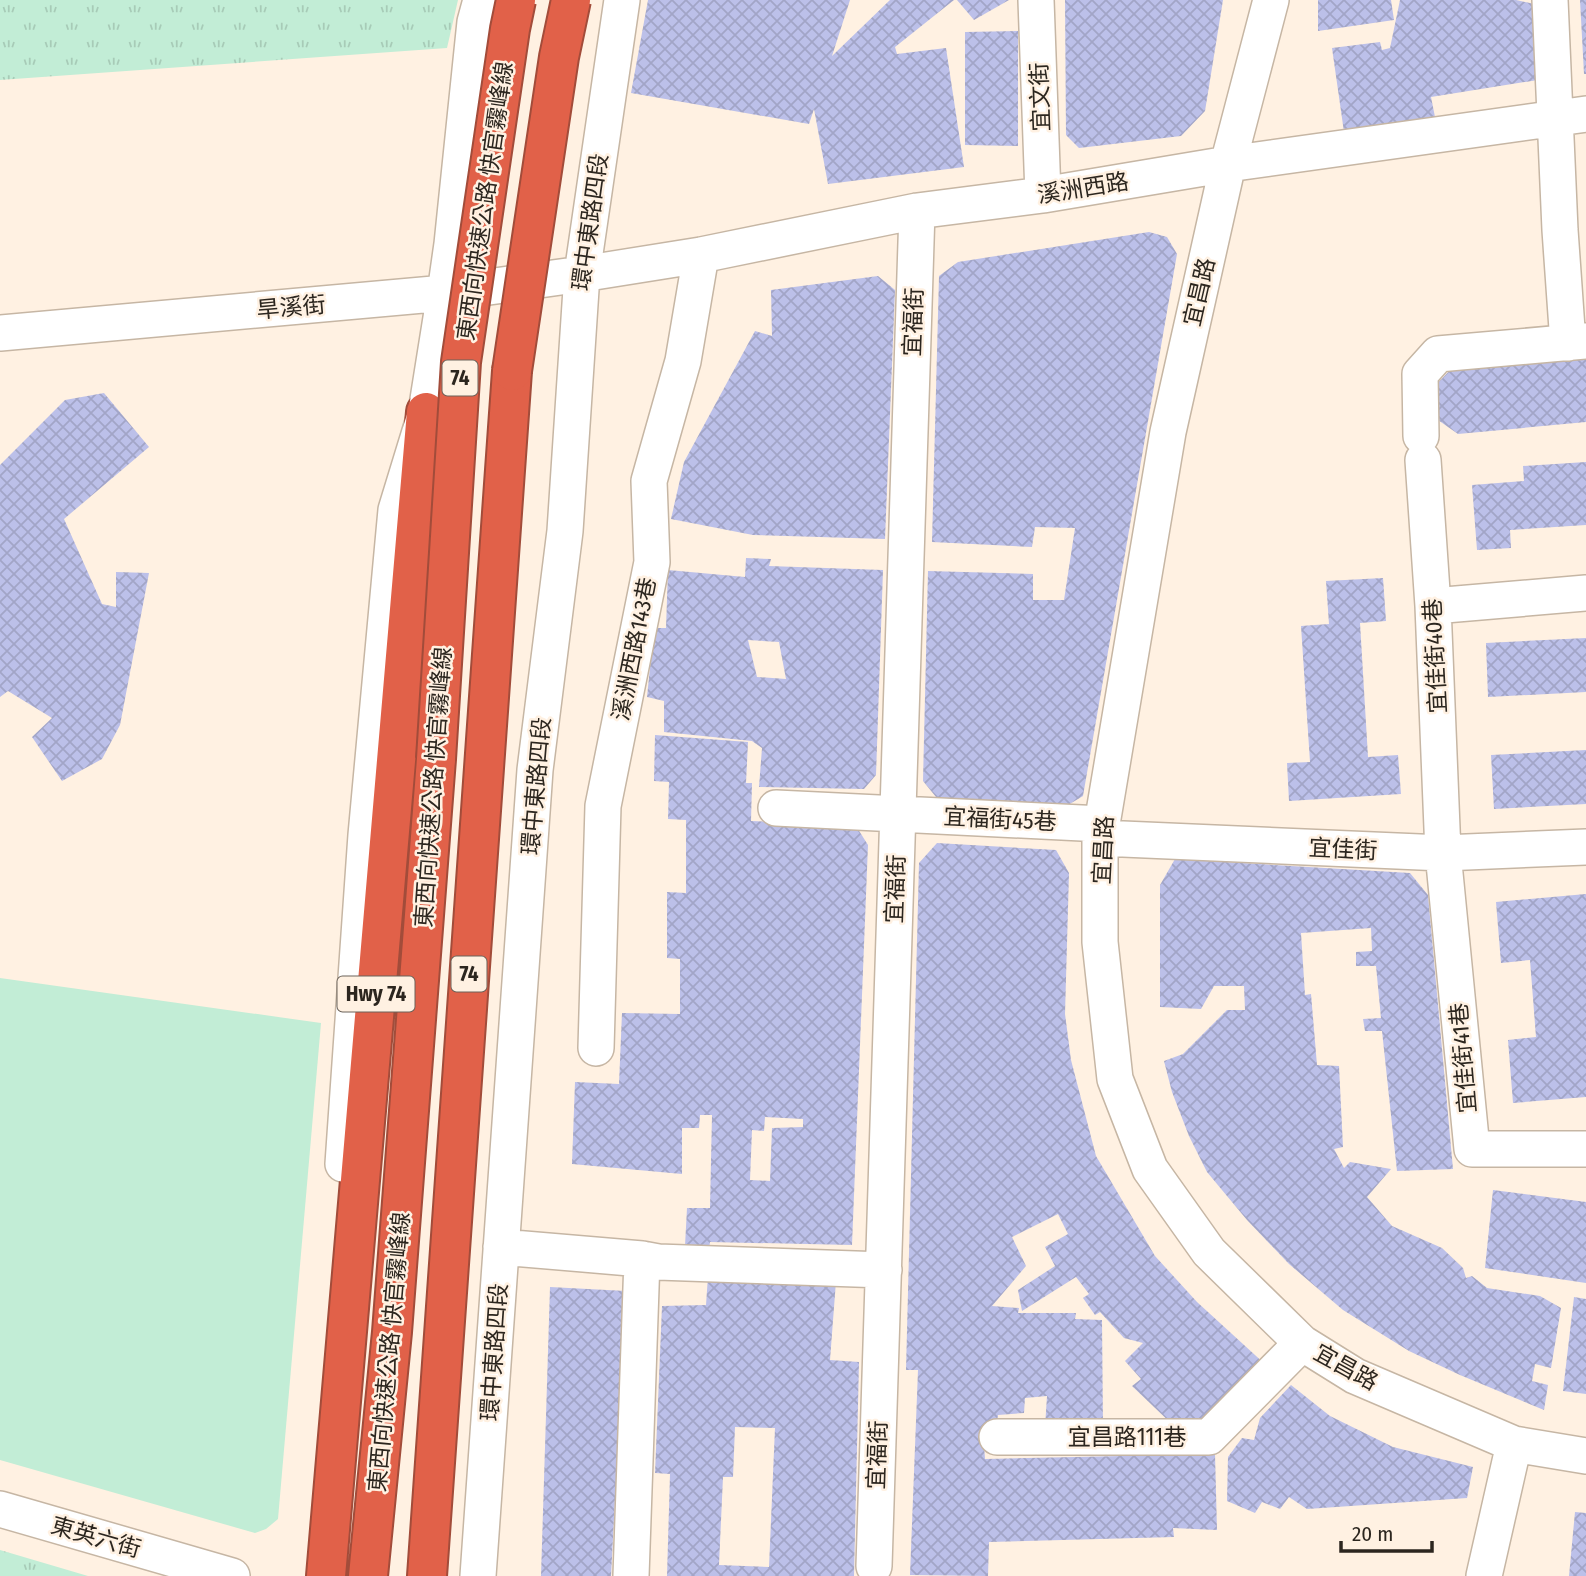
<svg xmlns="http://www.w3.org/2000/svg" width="1586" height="1576" viewBox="0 0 1586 1576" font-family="'Fira Sans Condensed','Noto Sans TC',sans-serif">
  <defs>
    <pattern id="grass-tufts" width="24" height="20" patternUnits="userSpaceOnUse" patternTransform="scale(1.75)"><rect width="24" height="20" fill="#c2edd6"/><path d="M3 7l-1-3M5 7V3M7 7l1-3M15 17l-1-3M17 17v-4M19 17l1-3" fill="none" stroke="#a7cbb7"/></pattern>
    <pattern id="building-cross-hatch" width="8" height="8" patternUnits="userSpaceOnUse" patternTransform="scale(1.75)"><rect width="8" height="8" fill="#bcc0e9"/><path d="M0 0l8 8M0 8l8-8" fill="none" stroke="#a2a5c7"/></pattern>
  </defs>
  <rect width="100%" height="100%" fill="#fff1e2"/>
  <path fill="url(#grass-tufts)" d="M0 0H458L447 48 0 80Z
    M0 1550 88 1576H0Z"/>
  <path fill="#c2edd6" d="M0 978 321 1023 278 1519 266 1529 255 1533 0 1460Z"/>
  <path fill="url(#building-cross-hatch)" fill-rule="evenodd" d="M648 0H850L832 56 890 0H954L895 47 897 54 946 48 964 167 828 184 814 109 809 124 631 93Z
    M957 0H1009L974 20Z
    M1065 0H1223L1205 111 1181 136 1079 148 1066 135Z
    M1318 0H1391L1394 20 1318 31Z
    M1400 0H1516L1544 6 1550 78 1431 97 1435 117 1344 132 1332 48 1380 42 1382 50 1390 48Z
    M1580 0H1586V74H1584Z
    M1018 31V146L965 145V32Z
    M1149 232 1167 237 1177 254 1083 796 1063 808 936 797 923 781 928 571 1033 574V600H1064L1075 528 1035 527 1032 547 932 542 939 276 958 262Z
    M878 276 895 290 885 539 753 535 671 519 684 462 755 331 772 336 771 290Z
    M1586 354V422L1458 434 1438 420 1435 386 1453 367Z
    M104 393 149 447 64 519 102 604 116 607V572L149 573 120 725 102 759 62 781 32 737 52 718 8 691 0 697V465L65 400Z
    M1586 462V525L1510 530 1511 548 1477 550 1472 485 1524 481 1523 466Z
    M746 558 771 559 769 566 883 570 876 775 864 789 759 787 762 748 752 741 664 732V701L647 697 654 628H666L668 570 745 577ZM748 640 779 642 786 679 757 677Z
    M1383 578 1386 621 1360 623 1368 757 1398 755 1401 794 1289 801 1287 763 1310 762 1301 626 1329 624 1326 581Z
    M1586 638V692L1488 697 1486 643Z
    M655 735 748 742 746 783H752L751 821 856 826 868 845 852 1245 710 1242 709 1249 685 1246 687 1208H710L712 1115H700L699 1128H682V1174L572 1164 575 1082 619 1084 622 1013 680 1014V959L667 958V892L686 893V820L668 819 669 782 654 781ZM765 1117 803 1119V1127L772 1128 770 1181 750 1180 752 1130 764 1131Z
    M1586 750V804L1494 809 1491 755Z
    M937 843 1056 850 1069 873 1065 1014 1071 1060 1096 1156 1155 1256 1197 1302 1267 1366 1211 1428H1176L1132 1386 1141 1379 1125 1361 1143 1343 1124 1338 1100 1312 1095 1315 1083 1298 1089 1294 1076 1277 1022 1311 1018 1290 1055 1266 1045 1247 1068 1234 1058 1214 1012 1237 1026 1266 992 1306 1019 1308 1018 1313H1076L1075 1319 1102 1320 1103 1428 1045 1427 1047 1396 1025 1398 1024 1413 998 1415 994 1444H984L985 1459 1215 1454 1217 1530 1173 1528 1174 1537 989 1542 988 1576 910 1575 918 1370H906L919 863Z
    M1175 859 1410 873 1428 895 1453 1169 1397 1171 1382 1031H1365L1363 1019 1381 1018 1376 966H1356V952L1372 951 1371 928 1301 933 1305 995 1311 994 1317 1065 1339 1066 1343 1147 1334 1149 1344 1168 1350 1162 1391 1169 1367 1197 1392 1226 1442 1248 1463 1268 1466 1278 1472 1276 1487 1288 1540 1296 1561 1308 1551 1368 1535 1364 1532 1381 1548 1385 1544 1410 1460 1375 1409 1351 1343 1310 1289 1264 1247 1220 1207 1172 1189 1136 1172 1092 1164 1061 1183 1054 1227 1010H1245L1244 986H1214L1201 1009 1160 1007V885Z
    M1586 894V1097L1513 1103 1508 1040 1536 1037 1530 960 1501 963 1496 902Z
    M1493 1190 1586 1202V1283L1485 1268Z
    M708 1276 836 1281 830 1360 859 1362 854 1576H667L670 1474 655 1473 662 1306 706 1305ZM735 1427 775 1428 769 1567 719 1565 723 1477H733Z
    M550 1287 626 1291 611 1576H541Z
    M1574 1297 1586 1299V1394L1563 1391Z
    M1291 1385 1330 1416 1393 1447 1473 1467 1467 1498 1307 1509 1289 1497 1280 1509 1262 1502 1255 1513 1227 1501 1228 1457 1242 1438 1254 1440 1260 1418Z
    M1575 1512 1586 1513V1576H1569Z"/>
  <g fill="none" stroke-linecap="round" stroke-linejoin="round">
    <g stroke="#c6b6a4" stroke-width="38">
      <path id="minor" d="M1036 0 1043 195
        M1271 0 1228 164 1168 432 1102 824 1100 838V942L1115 1079 1150 1169 1209 1252 1302 1343 1355 1376 1514 1444 1586 1456
        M1550 0 1560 230 1568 343
        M0 333 445 293 582 274 701 255 917 211 1043 195 1228 164 1586 114
        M1421 436 1420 374 1438 354 1586 341
        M1423 460 1433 606 1443 853 1472 1149H1586
        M1433 606 1586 593
        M776 808 1102 824
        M1100 838 1443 853 1586 847
        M596 1048 603 806 652 562 649 481 683 361 701 255
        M343 1164 366 835 396 510 426 412 445 293 452 244 475 22 481 0
        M501 1247 642 1259
        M997 1437H1209L1302 1343
        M0 1509 232 1576
        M874 1566 917 211
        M478 1576 535 770 565 531 582 274 622 0
        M631 1576 642 1259 658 1262 884 1270
        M1484 1576 1514 1444"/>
    </g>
    <g stroke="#a24c3a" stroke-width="42">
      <path id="highway" d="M326 1576 426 412
        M368 1576 392 1332 436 759
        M427 1576 512 371"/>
    </g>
    <use href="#minor" stroke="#fff" stroke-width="35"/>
    <use href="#highway" stroke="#e16149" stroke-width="38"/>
    <g stroke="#a24c3a" stroke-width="42" stroke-linecap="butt">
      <path id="highway-bridge" d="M512 371 559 57 571 0
        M436 759 461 362 510 29 516 0"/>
    </g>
    <use href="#highway-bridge" stroke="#e16149" stroke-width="38"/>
  </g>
  <g text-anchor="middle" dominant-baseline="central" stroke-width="5" stroke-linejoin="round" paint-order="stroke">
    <g fill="#fff1e2" stroke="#6b635a" stroke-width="2">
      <rect x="442.5" y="360.5" width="35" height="35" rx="5"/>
      <rect x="451.5" y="956.5" width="35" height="35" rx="5"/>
      <rect x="337.5" y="976.5" width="77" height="35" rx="5"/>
    </g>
    <g font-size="21" font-weight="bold" fill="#2c261f">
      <text x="460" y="378">74</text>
      <text x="469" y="974">74</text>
      <text x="376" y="994">Hwy 74</text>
    </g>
    <g font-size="23" fill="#2c261f" stroke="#fff1e2">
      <text transform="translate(1040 97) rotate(-92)">宜文街</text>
      <text transform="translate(1083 188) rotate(-9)">溪洲西路</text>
      <text transform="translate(485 201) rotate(-82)">東西向快速公路 快官霧峰線</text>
      <text transform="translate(590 222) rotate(-82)">環中東路四段</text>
      <text transform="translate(1199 292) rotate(-77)">宜昌路</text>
      <text transform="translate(291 307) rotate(-5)">旱溪街</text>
      <text transform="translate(913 322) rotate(-88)">宜福街</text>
      <text transform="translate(634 649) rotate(-79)">溪洲西路143巷</text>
      <text transform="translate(1435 656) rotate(-93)">宜佳街40巷</text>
      <text transform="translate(536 786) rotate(-85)">環中東路四段</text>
      <text transform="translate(433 787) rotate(-86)">東西向快速公路 快官霧峰線</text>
      <text transform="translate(1000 819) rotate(3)">宜福街45巷</text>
      <text transform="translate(1343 849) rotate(3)">宜佳街</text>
      <text transform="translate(1103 850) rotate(-87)">宜昌路</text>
      <text transform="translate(895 889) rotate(-88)">宜福街</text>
      <text transform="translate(1463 1058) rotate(-95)">宜佳街41巷</text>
      <text transform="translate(389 1352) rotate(-85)">東西向快速公路 快官霧峰線</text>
      <text transform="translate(494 1352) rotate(-86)">環中東路四段</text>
      <text transform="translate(1346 1367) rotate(29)">宜昌路</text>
      <text x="1127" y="1437">宜昌路111巷</text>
      <text transform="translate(877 1455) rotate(-88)">宜福街</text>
      <text transform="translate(96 1537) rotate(16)">東英六街</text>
    </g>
  </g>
  <path d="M1341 1541v10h91v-10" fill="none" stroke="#2c261f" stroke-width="3.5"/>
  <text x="1352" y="1541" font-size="21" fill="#2c261f" stroke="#fff1e2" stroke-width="5" paint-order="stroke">20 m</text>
</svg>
